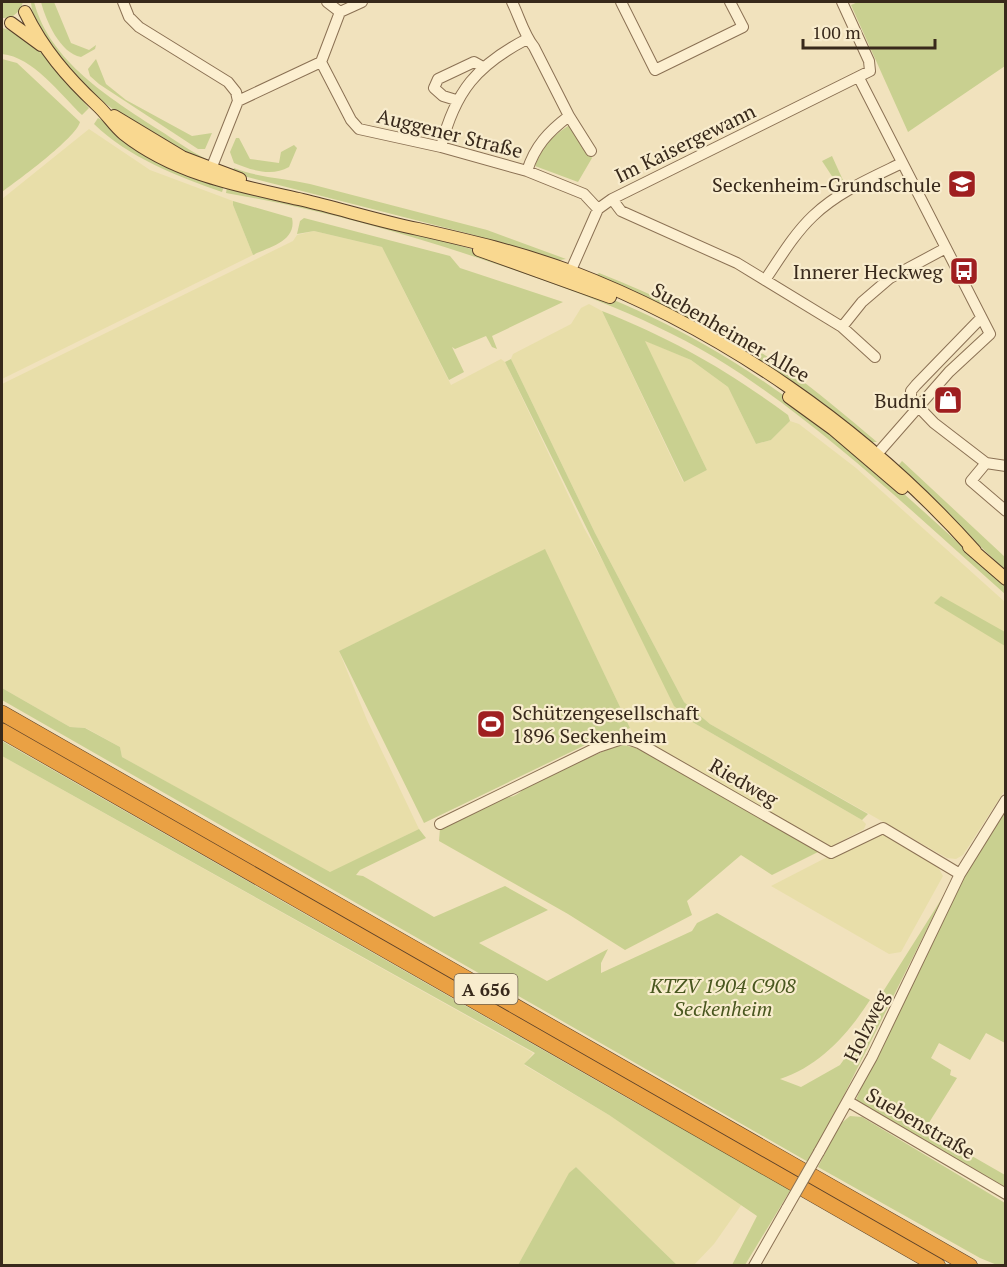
<svg xmlns="http://www.w3.org/2000/svg" width="1007" height="1267" viewBox="0 0 1007 1267" font-family="'PT Serif',serif">
  <rect width="100%" height="100%" fill="#f1e2bd"/>
  <path fill="#e8dea9" d="M89 129 150 170 233 201V205L253 255 2 379V199Z
    M314 231 382 247 451 385 501 359 505 362 584 528 694 723 862 820 866 824 864 829 830 847 638 739 630 728 545 550 339 651 367 720 419 829 330 873 122 757 120 747 86 728 70 727 2 688V384L293 241 297 235Z
    M589 304 602 311 683 482 707 470 644 340 691 360 728 387 756 444 771 440 790 421 799 424 856 468 1005 602V790L963 855 956 859 947 858 710 724 684 702 595 533 511 359 513 354 571 324 581 308Z
    M2 756 533 1053 524 1065 609 1115 742 1204 714 1244 694 1265H677L576 1167 569 1174 518 1265H2Z
    M882 833 937 865 943 876 901 952 889 954 771 886 872 834Z"/>
  <path fill="#c9d090" d="M2 2H23C20 12 13 19 2 18Z
    M31 2H34C50 62 110 98 159 130 175 140 190 151 206 159L198 161C141 128 80 97 46 39 38 25 32 17 31 2Z
    M41 2H54L71 43 89 50 96 45 95 49 81 57C60 53 46 21 41 2Z
    M858 2H1005V66L908 132 851 5Z
    M2 28C33 33 68 84 89 108L82 115C60 94 33 57 2 54Z
    M2 59 17 63 80 122C76 138 17 181 2 192Z
    M96 59 106 84 126 100 192 136 212 133 205 149H198L99 84 90 76 88 69Z
    M98 118 224 186 222 192C177 176 129 158 94 124Z
    M571 124 592 158 578 182 535 166C543 146 553 135 571 124Z
    M236 138H239L250 159 279 163 281 152 294 145 297 148 289 167C272 177 251 170 234 163L230 152Z
    M832 156 847 189 843 193 822 161Z
    M234 168C259 178 284 178 310 184L487 230 566 259 553 261 474 235 232 173Z
    M227 187C399 228 580 266 732 361 833 423 917 507 1005 585V594C919 518 836 438 741 374 668 325 584 294 502 266 412 235 320 209 226 193Z
    M233 201 292 218C297 241 270 247 253 255L233 205Z
    M304 218 450 256 460 268 563 302 492 336 497 349 492 347 486 336 455 349 452 347 464 372 449 380 382 247 314 231 297 234 300 221Z
    M599 273C662 298 727 329 783 367 816 390 846 416 877 442H869L819 405 593 277Z
    M602 311C673 339 727 370 788 415L790 421 771 440 756 444 728 387 691 360 645 341 707 470 684 482Z
    M511 359 595 533 684 702 710 724 868 814 862 820 694 723 674 706 505 362Z
    M902 461 1005 557V570L897 467Z
    M545 549 630 728 612 736 610 733 424 823 339 651Z
    M941 596 1005 632V646L934 603Z
    M2 688 70 727 85 728 120 747 122 757 330 872 419 829 426 838 360 870 356 875 363 876 434 917 505 886 548 910 479 943 547 981 608 949 601 963V973L692 931 697 923 717 913 870 1000C848 1034 820 1066 780 1079L801 1087 840 1065 883 1004 879 998 944 895 810 1163 2 700Z
    M2 719 859 1210 841 1203 2 723Z
    M2 741 627 1098 791 1189 745 1265H732L757 1216 609 1115 524 1064 535 1053 2 756Z
    M620 744 643 750 820 851 772 875 741 855 687 901 692 915 625 950 568 914 439 841 440 828 505 797C514 798 521 793 525 786Z
    M1005 804V1043L986 1033 970 1060 939 1043 931 1058 951 1070 950 1075 957 1078 925 1129 1005 1175V1187L856 1100C897 998 948 897 1005 804Z
    M850 1116 862 1117 1005 1203V1265H997L980 1258 818 1167 839 1125Z
    M576 1167 677 1265H518L569 1173Z"/>
  <g fill="none" stroke-linecap="round" stroke-linejoin="round">
    <g stroke="#8b7154" stroke-width="12">
      <path id="minor" d="M123 2 129 17 139 27 228 82 236 92 238 101
        M327 2 340 12
        M512 2C519 16 524 35 534 47L569 116C548 132 535 146 527 171
        M621 2 655 70 743 27 730 2
        M321 62 351 120 359 129 441 147 527 171 584 194 598 209
        M859 78 990 334 949 372 871 461
        M456 100 443 96 434 88 438 79 474 62 483 67
        M569 116 591 151
        M441 147C455 91 477 65 527 39
        M209 174 238 101 321 62 340 12 362 2
        M612 199 621 211 737 263 842 327 862 302 890 278 946 248
        M568 277 598 209 612 199 870 71 869 61 842 2
        M765 280C780 258 794 234 813 216 838 192 871 178 902 163
        M981 318 916 385 911 391V399L934 423 986 463 1006 466
        M842 327 875 357
        M986 463 971 481 1006 511
        M440 824 598 747 625 738 639 743 831 853 883 828 960 874
        M849 1102 1006 1194
        M819 1152 872 1057 960 874 1006 800
        M754 1266 787 1208"/>
    </g>
    <g stroke="#583f29" stroke-width="14">
      <path id="major" d="M25 12C43 49 67 77 97 105 107 114 114 126 124 134 176 175 241 186 303 200 341 209 379 221 418 229 471 241 518 252 570 271 724 330 866 429 975 551
        M11 23 41 45
        M114 116 182 157 240 179
        M479 250 610 297
        M789 397 833 429 902 488
        M969 547 1006 579"/>
    </g>
    <g stroke="#583f29" stroke-width="16">
      <path id="highway" d="M2 713 970 1266
        M2 731 938 1266"/>
    </g>
    <use href="#minor" stroke="#fcefd0" stroke-width="10"/>
    <use href="#major" stroke="#f9d890" stroke-width="12"/>
    <use href="#highway" stroke="#eaa144" stroke-width="15"/>
    <g stroke="#8b7154" stroke-width="12" stroke-linecap="butt">
      <path id="minor-bridge" d="M787 1208 819 1152"/>
    </g>
    <use href="#minor-bridge" stroke="#fcefd0" stroke-width="10"/>
  </g>
  <defs>
    <g id="school-square" transform="scale(1.5)"><rect x="-9" y="-9" width="18" height="18" rx="4" fill="#9f1f20" stroke="#f8eccd"/><path d="M0-5L7-2L0 1L-7-2ZM-4 1L0 2.5L4 1V4Q0 6-4 4Z" fill="#fff"/></g>
    <g id="bus-square" transform="scale(1.5)"><rect x="-9" y="-9" width="18" height="18" rx="4" fill="#9f1f20" stroke="#f8eccd"/><path d="M-5-6H5V4H4V6H2V4H-2V6H-4V4H-5ZM-3.5-4V0h7V-4ZM-3.5 1.2v1.5H-2V1.2ZM2 1.2v1.5H3.5V1.2Z" fill="#fff"/></g>
    <g id="shop-square" transform="scale(1.5)"><rect x="-9" y="-9" width="18" height="18" rx="4" fill="#9f1f20" stroke="#f8eccd"/><path d="M-5-2.5h2.3a2.7 3.5 0 0 1 5.4 0H5L5.5 6h-11ZM-1.5-2.5h3a1.5 2.3 0 0 0-3 0Z" fill="#fff"/></g>
    <g id="stadium-square" transform="scale(1.5)"><rect x="-9" y="-9" width="18" height="18" rx="4" fill="#9f1f20" stroke="#f8eccd"/><path d="M0-5a6.5 5 0 1 0 0 10a6.5 5 0 1 0 0-10ZM-3.5-1.8h7v3.6h-7Z" fill="#fff"/></g>
  </defs>
  <g fill-rule="evenodd">
    <use href="#school-square" x="962" y="184"/>
    <use href="#bus-square" x="964" y="271"/>
    <use href="#shop-square" x="948" y="400"/>
    <use href="#stadium-square" x="491" y="724"/>
  </g>
  <g text-anchor="middle" dominant-baseline="central" stroke-width="4.5" stroke-linejoin="round" paint-order="stroke">
    <rect fill="#f8eccd" stroke="#726450" stroke-width="1.5" x="454.5" y="974" width="63" height="30" rx="4.5"/>
    <g font-size="18" font-weight="bold" fill="#38291b">
      <text x="486" y="989">A 656</text>
    </g>
    <g font-size="20" fill="#38291b" stroke="#f8eccd">
      <text transform="translate(450 133) rotate(14)">Auggener Straße</text>
      <text transform="translate(685 143) rotate(-26)">Im Kaisergewann</text>
      <text transform="translate(731 332) rotate(30)">Suebenheimer Allee</text>
      <text transform="translate(744 782) rotate(30)">Riedweg</text>
      <text transform="translate(866 1026) rotate(-64)">Holzweg</text>
      <text transform="translate(921 1123) rotate(30)">Suebenstraße</text>
    </g>
    <g font-size="20" fill="#38291b" stroke="#f8eccd" text-anchor="end">
      <text x="941" y="184">Seckenheim-Grundschule</text>
      <text x="943" y="271">Innerer Heckweg</text>
      <text x="927" y="400">Budni</text>
      <text x="512" y="712" text-anchor="start">Schützengesellschaft<tspan x="512" dy="23">1896 Seckenheim</tspan></text>
    </g>
    <g font-size="20" font-style="italic" fill="#49571f" stroke="#f8eccd">
      <text x="723" y="985">KTZV 1904 C908<tspan x="723" dy="23">Seckenheim</tspan></text>
    </g>
  </g>
  <rect width="1007" height="1267" fill="none" stroke="#38291b" stroke-width="6"/>
  <path d="M803 39v9h132v-9" fill="none" stroke="#38291b" stroke-width="3"/>
  <text x="812" y="39" font-size="18" fill="#38291b" stroke="#f8eccd" stroke-width="4.5" paint-order="stroke">100 m</text>
</svg>
